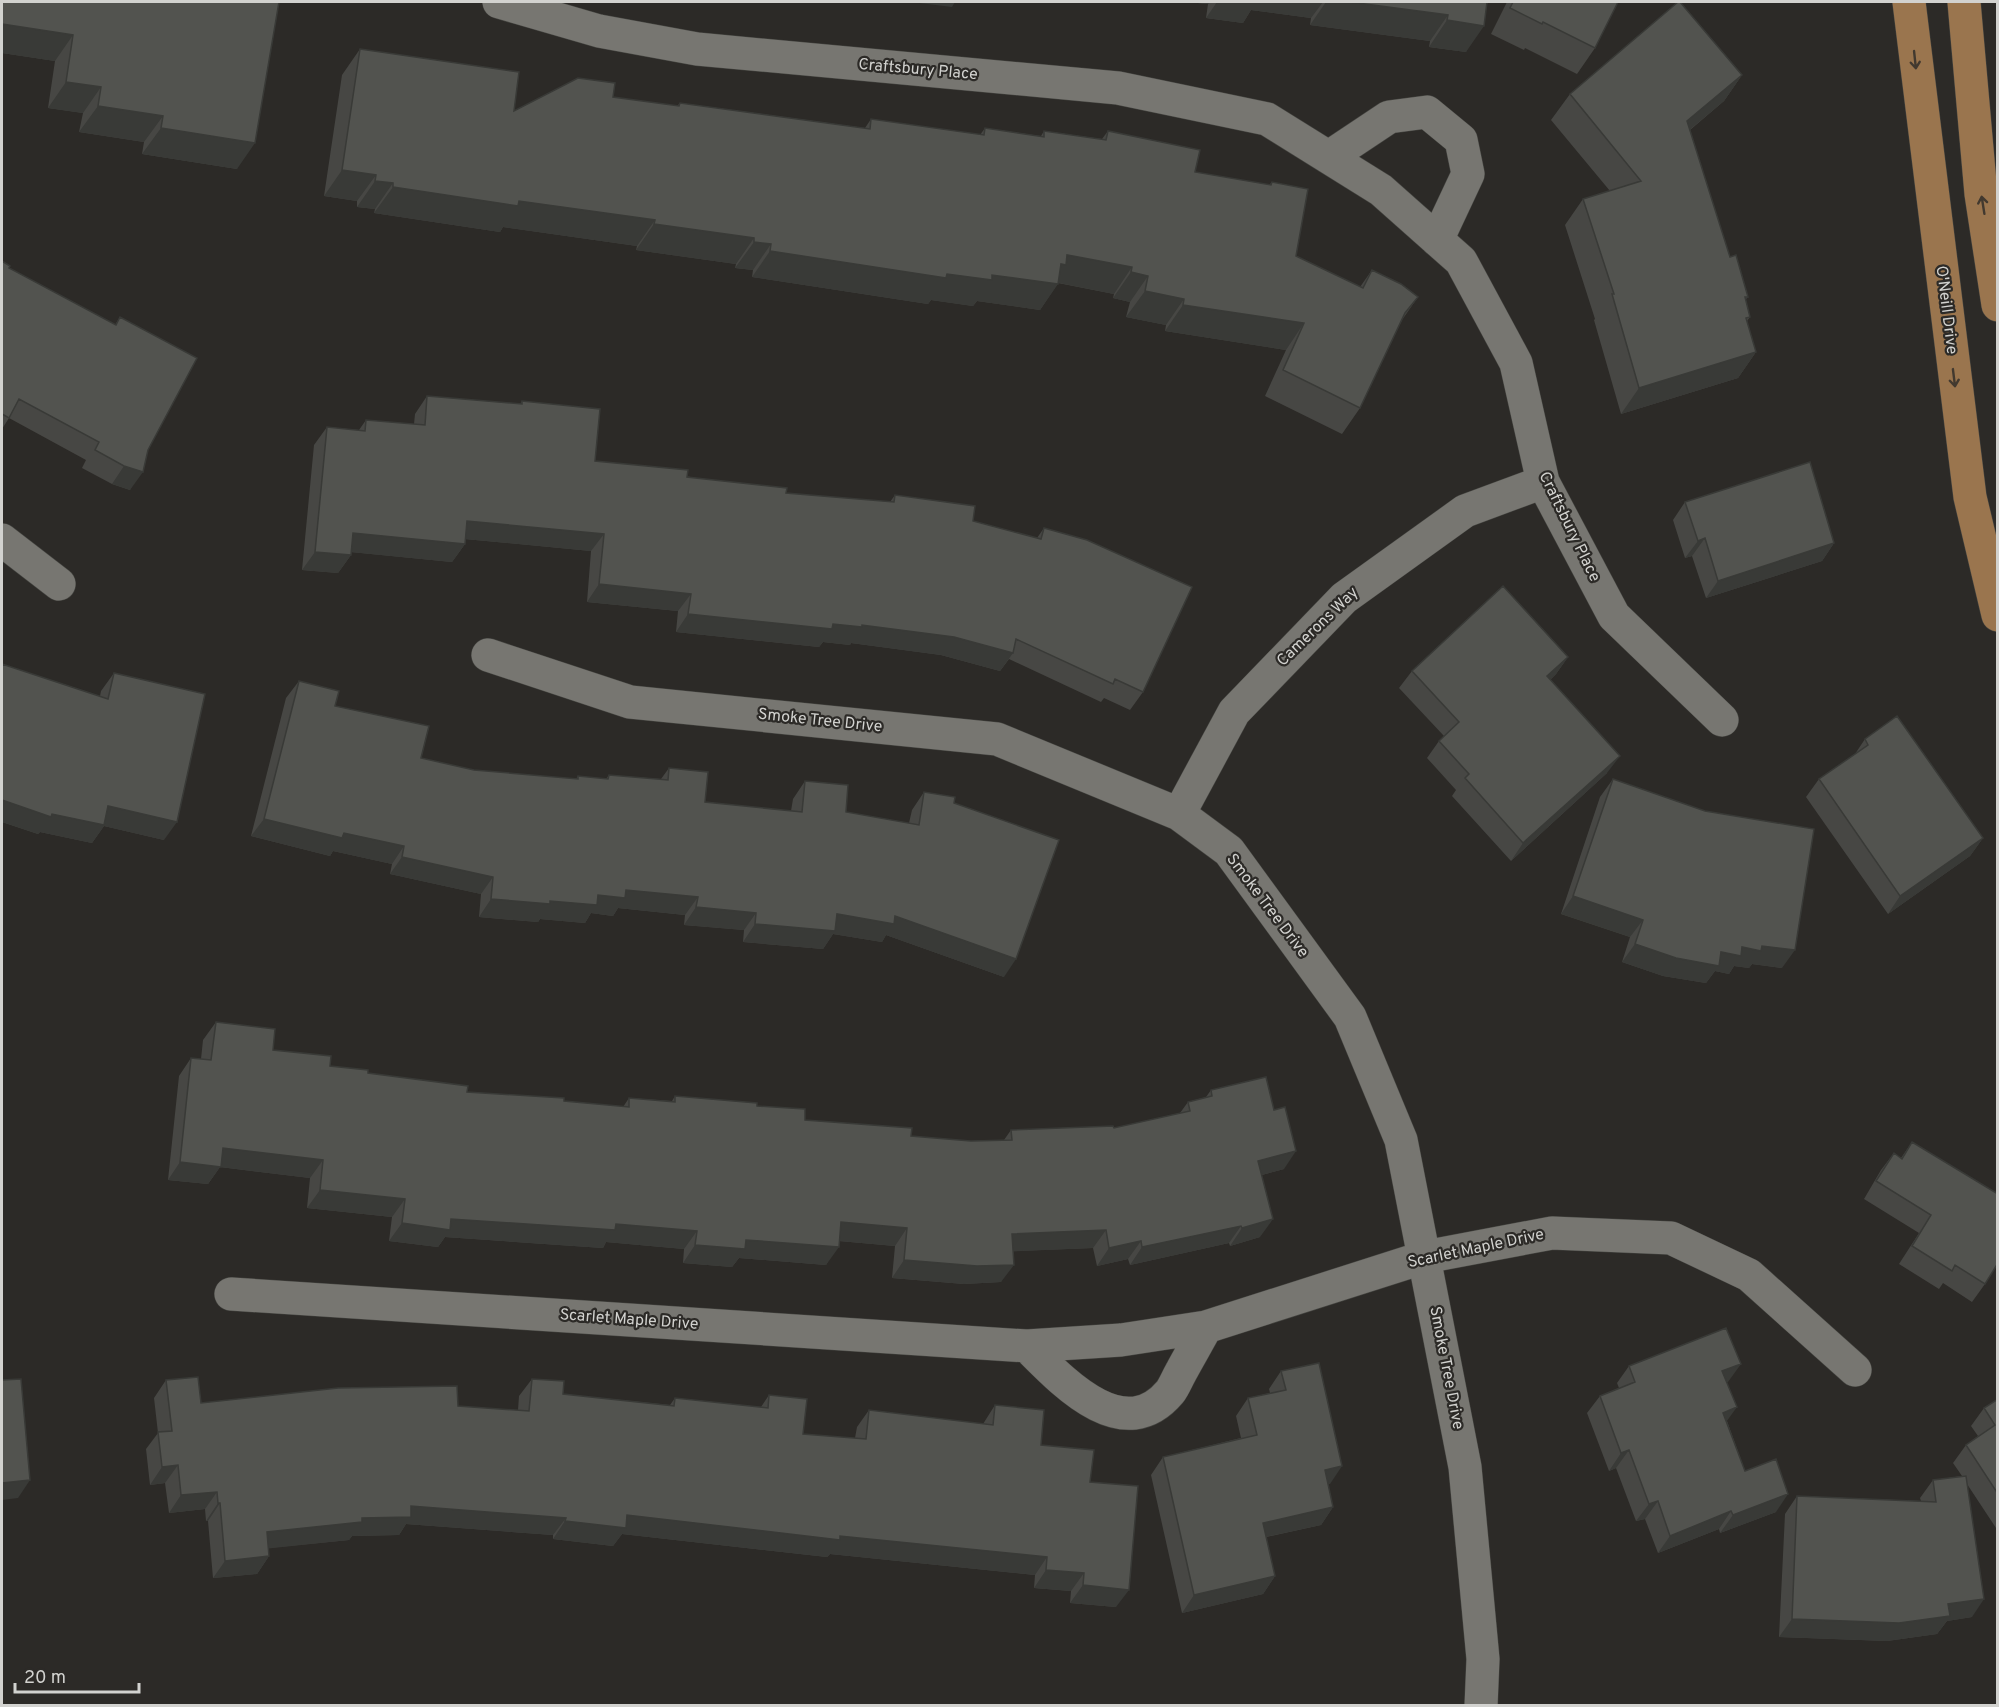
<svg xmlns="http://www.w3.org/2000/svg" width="1999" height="1707" viewBox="0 0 1999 1707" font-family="Overpass,sans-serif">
  <rect width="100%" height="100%" fill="#2c2a27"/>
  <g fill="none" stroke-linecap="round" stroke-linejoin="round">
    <g stroke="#454541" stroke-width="34">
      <path id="minor" d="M499 2 599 31 697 49 1118 88 1267 119 1381 190 1461 261 1516 363 1543 482 1614 616 1722 720
        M1329 157 1389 117 1427 112 1461 140 1468 174 1437 240
        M2 540 59 584
        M488 655 630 702 997 739 1179 814 1229 851 1350 1017 1401 1140 1465 1467 1483 1659 1481 1706
        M1179 814 1234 712 1344 598 1465 511 1543 482
        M231 1294 1027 1346 1121 1340 1206 1327 1425 1257 1552 1233 1671 1238 1749 1275 1855 1370
        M1027 1346C1061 1380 1123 1448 1170 1392 1174 1387 1177 1379 1181 1372 1189 1357 1198 1342 1206 1327"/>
    </g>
    <g stroke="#454541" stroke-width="34">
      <path id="major" d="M1909 2 1970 497 1998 615
        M1964 2 1981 194 1998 305"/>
    </g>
    <use href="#minor" stroke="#777671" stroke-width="33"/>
    <use href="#major" stroke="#9a754e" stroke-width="33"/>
  </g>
  <path fill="#474744" d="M2 2H279L237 169 142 154 144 142 79 132 83 113 48 108 55 61 2 53Z
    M1187 2H1488L1466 52 1429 47 1430 41 1310 25 1311 18 1251 10 1243 23 1206 18 1208 4Z
    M1507 2H1618L1595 48 1577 74 1525 48 1524 50 1491 34Z
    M360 49 514 111 613 97 677 106 680 103 865 128 871 119 980 135 985 128 1041 136 1044 131 1102 139 1108 131 1195 172 1269 185 1272 182 1296 256 1360 287 1372 270 1418 297 1402 320 1360 408 1342 434 1265 396 1286 350 1165 331 1166 325 1126 317 1130 302 1113 298 1114 294 1058 283 1040 310 977 301 973 306 931 300 928 304 752 277 753 270 735 268 736 264 636 250 637 246 503 227 500 232 374 213 375 209 357 207V201L324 196 342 75Z
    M1742 75 1724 101 1690 130 1730 257 1748 297 1745 300 1750 317 1747 321 1756 352 1738 378 1621 414 1594 320 1595 319 1565 225 1583 199 1610 191 1551 120 1570 94Z
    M2 261 9 268 115 325 120 317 148 450 130 490 112 484 82 468 86 460 9 418 2 429Z
    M427 396 520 404 522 401 595 461 786 493 890 502 895 495 973 521 1037 538 1044 528 1143 692 1130 710 1104 698 1101 702 1009 659 1000 671 941 655 851 643 850 645 823 642 819 647 676 632 678 611 587 602 591 551 465 539V544L452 562 351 552V555L338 573 302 570 314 445 327 427 359 430 366 420 414 424 415 414Z
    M1685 502 1834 543 1822 561 1706 598 1692 556 1685 558 1673 520Z
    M1568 657 1556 674 1550 680 1607 773 1511 861 1452 796 1456 790 1427 758 1439 741 1444 736 1399 688 1412 671Z
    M2 664 100 696 101 691 114 673 164 840 104 826 92 843 40 832 38 834 2 822Z
    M299 681 335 706 421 758 474 770 576 779 578 776 606 779 609 775 661 779 669 768 705 802 791 811 793 799 805 781 846 812 909 823 912 810 924 792 954 803 1004 977 886 935 882 942 833 934 823 949 743 942 744 930 684 925 685 915 618 908 613 916 591 913 585 923 540 919 538 922 479 917 481 894 390 874 392 864 333 851 330 856 251 836 286 698Z
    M1865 739 1983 838 1970 856 1888 914 1806 797 1819 779 1855 754Z
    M1613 779 1782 968 1752 964 1749 968 1734 966 1729 974 1715 971 1706 983 1663 976 1622 962 1630 937 1561 914 1600 797Z
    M216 1022 273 1050 330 1066 467 1092 623 1107 629 1098 672 1101 675 1096 757 1106 805 1120 911 1136 971 1141 1004 1140 1011 1130 1114 1128 1180 1113 1188 1102 1206 1097 1211 1090 1284 1169 1262 1175 1260 1237 1230 1246 1229 1243 1130 1265 1128 1259 1097 1266 1093 1248 1013 1251 1001 1282 964 1284 892 1278 895 1246 839 1241 826 1265 739 1258 732 1267 683 1263 684 1249 606 1242 603 1248 445 1237 438 1247 389 1241 392 1217 307 1208 310 1178 220 1167 208 1184 168 1180 179 1076 191 1058 201 1059 203 1040Z
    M1912 1142 1985 1284 1972 1302 1943 1283 1939 1289 1899 1264 1919 1233 1864 1199 1881 1170 1894 1153 1901 1158Z
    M1629 1366 1728 1382H1727V1421L1745 1471 1776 1512 1720 1533 1719 1529 1658 1553 1645 1519 1636 1521 1616 1468 1609 1471 1587 1413 1600 1396 1619 1388 1617 1383Z
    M1281 1371 1330 1484H1328L1333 1507 1321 1525 1266 1537 1275 1576 1263 1594 1182 1613 1151 1475 1163 1457 1241 1438 1236 1416 1248 1398 1270 1393 1269 1389Z
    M532 1379 563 1394 670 1405 675 1398 761 1407 769 1395 803 1434 855 1438 857 1427 869 1410 983 1424 995 1405 1041 1445 1090 1482 1116 1607 1070 1603 1071 1591 1034 1588 1035 1575 830 1554 827 1557 622 1534 613 1546 553 1539V1535L406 1524 399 1535 352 1536 349 1540 268 1548 269 1556 257 1574 213 1578 208 1521H206L205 1509 169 1513 165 1483 150 1485 146 1449 158 1433 154 1398 166 1380 201 1403 518 1410 519 1396Z
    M1998 1399V1531L1967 1484 1972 1617 1947 1621 1937 1634 1887 1641 1779 1637 1785 1514 1797 1496 1921 1501 1920 1498 1933 1480 1962 1476 1953 1463 1966 1445 1978 1436 1971 1426 1984 1408Z"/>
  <path fill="#393a37" d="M911 2H955L952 7Z
    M1187 2H1210L1208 4Z
    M1217 2H1323L1311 18 1251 10 1243 23 1206 18Z
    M1326 2H1350L1448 15 1430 41 1310 25Z
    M1447 20 1484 26 1466 52 1429 47Z
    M2 24 73 35 55 61 2 53Z
    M1742 75 1724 101 1669 147 1687 121Z
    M66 82 101 87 83 113 48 108Z
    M98 106 163 116 144 142 79 132Z
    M161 128 255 143 237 169 142 154Z
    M342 170 376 175 357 201 324 196Z
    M375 181 393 183 375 209 357 207Z
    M393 187 519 201 655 220 637 246 503 227 500 232 374 213Z
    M654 224 754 238 736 264 636 250Z
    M754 242 771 244 753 270 735 268Z
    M770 251 947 274 992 275 1067 255 1132 267 1114 294 1054 282 1058 284 1040 310 977 301 973 306 931 300 928 304 752 277Z
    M1131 272 1148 276 1130 302 1113 298Z
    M1145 291 1184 299 1166 325 1126 317Z
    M1183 305 1304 323 1286 350 1165 331Z
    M1756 352 1738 378 1621 414 1639 388Z
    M124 466 143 472 130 490 112 484Z
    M467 521 604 534 591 551 454 538Z
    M353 533 465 544 452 562 340 551Z
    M1705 538 1692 556 1685 558 1698 541Z
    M1834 543 1822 561 1706 598 1718 581Z
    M315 552 351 555 338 573 302 570Z
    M599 584 691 594 678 611 587 602Z
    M688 614 862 625 954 637 1013 653 1000 671 941 655 851 643 850 645 823 642 819 647 676 632Z
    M1568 657 1556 674 1535 694 1547 676Z
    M1620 756 1607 773 1511 861 1523 843Z
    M2 800 52 814 108 806 177 822 164 840 104 826 92 843 40 832 38 834 2 822Z
    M264 819 344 833 404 846 392 864 333 851 330 856 251 836Z
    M1983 838 1970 856 1888 914 1900 896Z
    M402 857 493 877 481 894 390 874Z
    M626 890 698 897 685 915 618 908 613 916 591 913 585 923 540 919 538 922 479 917 491 899 550 901 598 895Z
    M1573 896 1643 920 1630 937 1561 914Z
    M696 907 756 913 744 930 684 925Z
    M837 914 895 916 1016 959 1004 977 886 935 882 942 833 934 823 949 743 942 755 924Z
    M1635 944 1721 952 1742 947 1762 946 1795 950 1782 968 1752 964 1749 968 1734 966 1729 974 1715 971 1706 983 1663 976 1622 962Z
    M223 1148 323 1160 310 1178 220 1167 208 1184 168 1180 180 1162Z
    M1296 1151 1284 1169 1246 1179 1258 1161Z
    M320 1190 405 1199 392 1217 307 1208Z
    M451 1219 616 1224 697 1231 684 1249 606 1242 603 1248 445 1237 438 1247 389 1241 402 1223Z
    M1273 1219 1260 1237 1230 1246 1242 1228Z
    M841 1222 907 1228 895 1246 828 1240Z
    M1241 1226 1229 1243 1130 1265 1142 1247Z
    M1106 1230 1093 1248 1000 1252 1012 1234Z
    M746 1240 839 1247 826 1265 739 1258 732 1267 683 1263 695 1245Z
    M1141 1241 1128 1259 1097 1266 1109 1248Z
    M904 1260 1014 1265 1001 1282 964 1284 892 1278Z
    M1741 1364 1728 1382 1710 1389 1722 1371Z
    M1737 1407 1724 1425 1723 1413Z
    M1629 1450 1616 1468 1609 1471 1621 1453Z
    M178 1465 165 1483 150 1485 162 1467Z
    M1342 1466 1330 1484 1313 1487 1325 1470Z
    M30 1480 18 1498 2 1500V1483Z
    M217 1492 205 1509 169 1513 181 1495Z
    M1788 1494 1776 1512 1720 1533 1733 1515Z
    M1658 1501 1645 1519 1636 1521 1649 1504Z
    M218 1503H220L208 1521H206Z
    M411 1506 566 1518 553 1535 406 1524 399 1535 352 1536 349 1540 254 1550 267 1532 362 1518Z
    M1333 1507 1321 1525 1251 1540 1263 1523Z
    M1731 1511 1719 1529 1658 1553 1670 1536Z
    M627 1515 840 1536 1047 1557 1035 1575 830 1554 827 1557 622 1534 613 1546 553 1539 565 1521Z
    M269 1556 257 1574 213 1578 225 1561Z
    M1046 1570 1084 1573 1071 1591 1034 1588Z
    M1275 1576 1263 1594 1182 1613 1194 1595Z
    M1083 1585 1129 1590 1116 1607 1070 1603Z
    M1984 1599 1972 1617 1947 1621 1937 1634 1887 1641 1779 1637 1792 1619 1948 1604Z"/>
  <path fill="#52534f" stroke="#393a37" stroke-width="1.5" d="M2 2H279L255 143 161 128 163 116 98 106 101 87 66 82 73 35 2 24Z
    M1350 2H1487L1484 26 1447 20 1448 15Z
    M1513 2H1618L1595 48 1543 22 1542 24 1510 8Z
    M1678 2H1680L1742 75 1687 121 1730 257 1736 255 1748 297H1745L1750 317 1746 318 1756 352 1639 388 1612 294H1614L1583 199 1641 181 1570 94Z
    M360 49 519 72 514 111 578 78 615 83 613 97 679 106 680 103 870 129 871 119 984 135 985 128 1044 137V131L1106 140 1108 131 1200 150 1195 172 1271 185 1272 182 1308 189 1296 256 1363 288 1372 270 1401 284 1418 297 1405 313 1360 408 1283 370 1304 323 1183 305 1184 299 1145 291 1148 276 1131 272 1132 267 1067 255 1066 265 1061 264 1058 284 992 275V280L947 274 946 278 770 251 771 244 754 242V238L654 224 655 220 519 201 518 206 393 187V183L375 181 376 175 342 170Z
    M2 261 10 266 9 268 116 325 120 317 197 358 148 450 143 472 124 466 95 450 99 442 19 399 9 418 2 414Z
    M427 396 522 404V401L600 409 595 461 688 470 687 477 787 488 786 493 894 502 895 495 975 506 973 521 1041 539 1044 528 1087 540 1192 587 1143 692 1115 679 1113 684 1016 639 1013 653 954 637 862 625V627L833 624 832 629 688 614 691 594 599 584 604 534 467 521 465 544 353 533 351 555 315 552 327 427 365 431 366 420 425 425Z
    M1810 462 1834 543 1718 581 1705 538 1698 541 1685 502Z
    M1503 586 1568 657 1547 676 1620 756 1523 843 1465 778 1469 774 1439 741 1459 722 1412 671Z
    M2 664 108 699 114 673 205 694 177 822 108 806 104 825 52 814 51 817 2 800Z
    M299 681 339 691 335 706 429 726 421 758 474 770 578 779V776L608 779 609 775 668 780 669 768 708 772 705 802 802 812 805 781 848 785 846 812 919 825 924 792 955 797 954 803 1059 840 1016 959 895 916 894 924 837 914 835 931 755 924 756 913 696 907 698 897 626 890 625 898 598 895 597 905 550 901V904L491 899 493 877 402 857 404 846 344 833 342 838 264 819Z
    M1897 716 1983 838 1900 896 1819 779 1868 745 1865 739Z
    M1613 779 1705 811 1814 829 1795 950 1762 946 1761 951 1742 947 1741 956 1721 952 1719 966 1676 958 1635 944 1643 920 1573 896Z
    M216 1022 275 1029 273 1050 331 1056 330 1066 368 1070V1073L468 1086 467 1092 564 1098V1101L629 1107V1098L675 1102V1096L757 1103V1106L805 1109V1120L912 1128 911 1136 971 1141 1012 1140 1011 1130 1113 1126 1114 1128 1190 1111 1188 1102 1212 1096 1211 1090 1266 1077 1274 1110 1285 1107 1296 1151 1258 1161 1273 1219 1242 1228 1241 1226 1142 1247 1141 1241 1109 1248 1106 1230 1012 1234 1014 1265 977 1266 904 1260 907 1228 841 1222 839 1247 746 1240 745 1249 695 1245 697 1231 616 1224 615 1230 451 1219 450 1230 402 1223 405 1199 320 1190 323 1160 223 1148 221 1167 180 1162 191 1058 211 1060Z
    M1912 1142 1998 1194V1263L1985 1284 1955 1265 1952 1271 1912 1246 1931 1215 1876 1181 1894 1153 1902 1159Z
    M1726 1328 1741 1364 1722 1371 1737 1407 1723 1413 1745 1471 1776 1459 1788 1494 1733 1515 1731 1511 1670 1536 1658 1501 1649 1504 1629 1450 1621 1453 1600 1396 1635 1382 1629 1366Z
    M1319 1363 1342 1466 1325 1470 1333 1507 1263 1523 1275 1576 1194 1595 1163 1457 1257 1435 1248 1398 1286 1390 1281 1371Z
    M198 1377 201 1403 338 1388 457 1386 458 1406 529 1411 532 1379 564 1381 563 1394 674 1406 675 1398 768 1408 769 1395 807 1399 803 1434 866 1439 869 1410 993 1425 995 1405 1044 1410 1041 1445 1094 1450 1090 1482 1138 1486 1129 1590 1083 1585 1084 1573 1046 1570 1047 1557 840 1536V1540L627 1515 626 1528 565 1521 566 1518 411 1506V1517L362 1518V1522L267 1532 269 1556 225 1561 220 1503H218L217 1492 181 1495 178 1465 162 1467 158 1432 172 1431 166 1380Z
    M21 1379 30 1480 2 1483V1380Z
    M1998 1399V1494L1966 1445 1995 1425 1984 1408Z
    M1966 1476 1984 1599 1948 1604 1950 1616 1899 1623 1792 1619 1797 1496 1936 1502 1933 1480Z"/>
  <defs><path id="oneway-shaft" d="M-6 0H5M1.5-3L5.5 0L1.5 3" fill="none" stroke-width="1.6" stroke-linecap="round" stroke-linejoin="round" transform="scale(1.5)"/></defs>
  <g stroke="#42392f">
    <use href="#oneway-shaft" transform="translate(1915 60) rotate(84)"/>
    <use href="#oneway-shaft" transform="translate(1983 205) rotate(-99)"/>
    <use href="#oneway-shaft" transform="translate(1954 378) rotate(83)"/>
  </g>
  <g text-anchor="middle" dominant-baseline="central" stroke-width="4.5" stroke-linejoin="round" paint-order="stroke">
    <g font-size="16" fill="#d2d2cf" stroke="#2c2a27">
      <text transform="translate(918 70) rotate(5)">Craftsbury Place</text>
      <text transform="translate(1946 310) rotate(83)">O'Neill Drive</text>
      <text transform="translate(1569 527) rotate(64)">Craftsbury Place</text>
      <text transform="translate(1318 627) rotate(-44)">Camerons Way</text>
      <text transform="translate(820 721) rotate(6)">Smoke Tree Drive</text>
      <text transform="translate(1267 906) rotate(53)">Smoke Tree Drive</text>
      <text transform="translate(1476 1249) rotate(-12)">Scarlet Maple Drive</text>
      <text transform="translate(629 1320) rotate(4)">Scarlet Maple Drive</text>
      <text transform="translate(1446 1368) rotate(79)">Smoke Tree Drive</text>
    </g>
  </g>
  <rect width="1999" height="1707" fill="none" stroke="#d2d2cf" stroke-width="6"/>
  <path d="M15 1683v9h124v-9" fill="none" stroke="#d2d2cf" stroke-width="3"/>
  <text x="24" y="1683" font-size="18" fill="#d2d2cf" stroke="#2c2a27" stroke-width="4.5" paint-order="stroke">20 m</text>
</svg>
